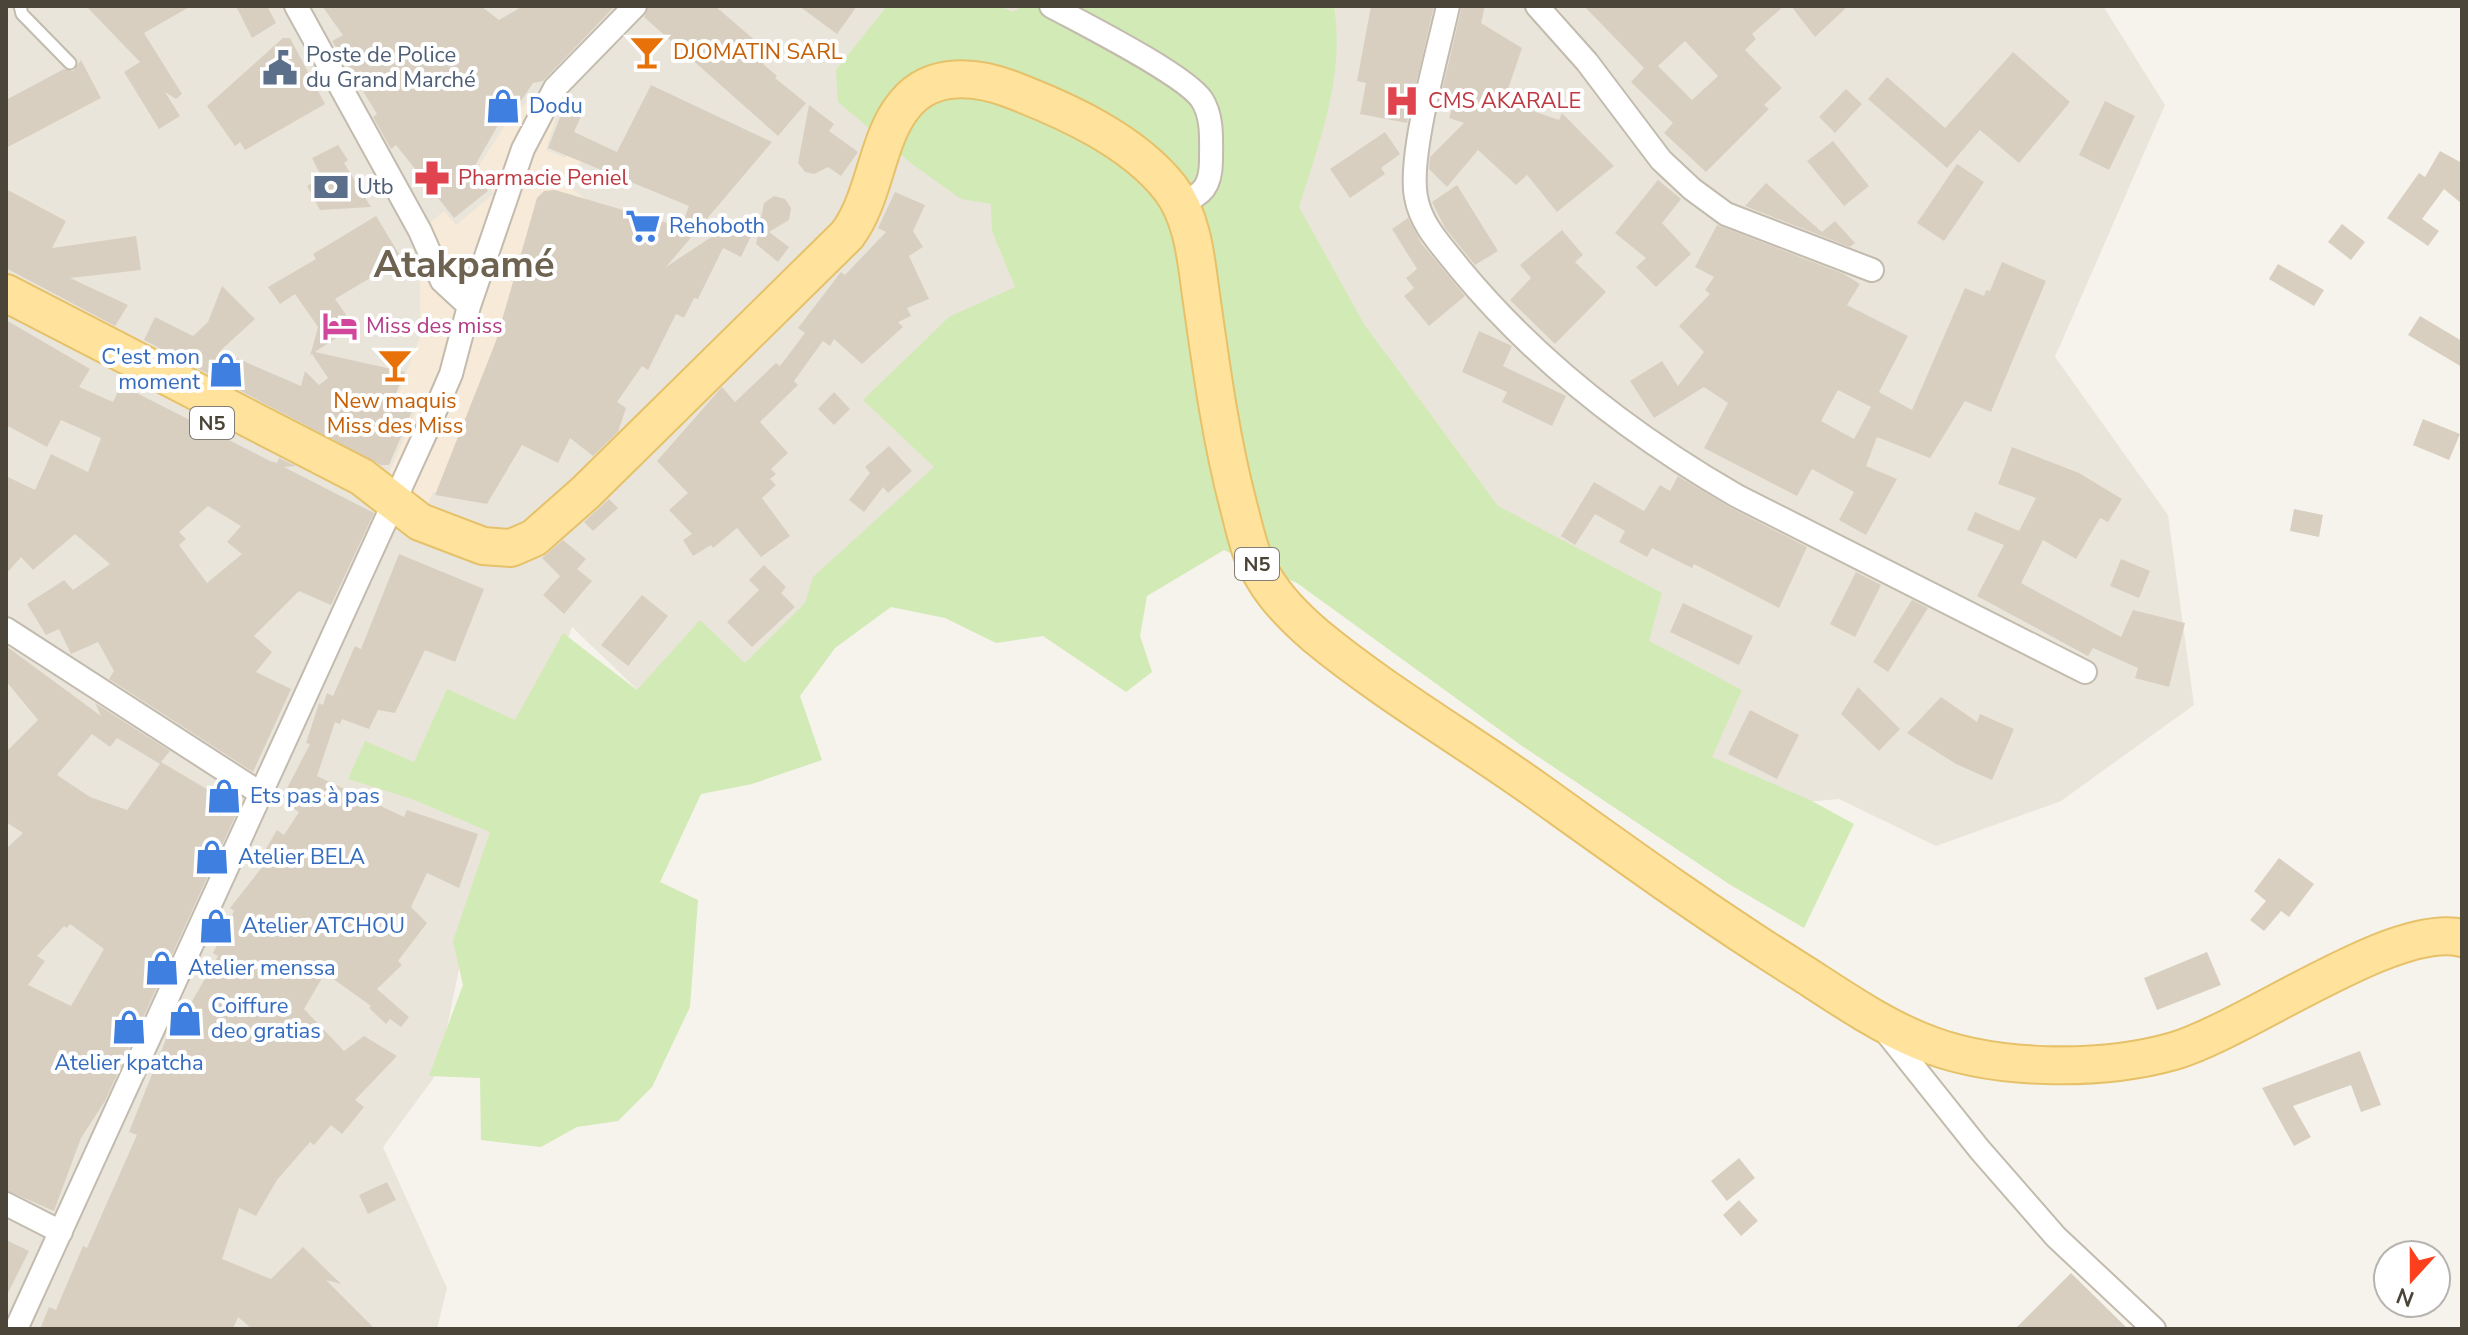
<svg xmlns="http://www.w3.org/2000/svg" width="2468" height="1335" viewBox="0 0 2468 1335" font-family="'Nunito Sans',sans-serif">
  <rect width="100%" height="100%" fill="#f6f3ec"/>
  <path fill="#eae5da" d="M6 6H1086L1054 287 895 558 716 765 572 627 470 915 438 1072 383 1147 447 1288 437 1329H6Z
    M1252 6H2103L2165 105 2055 357 2168 515 2194 705 2061 801 1936 846 1839 799 1728 809 1618 700 1264 229Z"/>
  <path fill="#f7ead8" d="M548 81 563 95 546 150 565 158 568 150 583 156 571 188 614 220 551 397 487 504 433 492 426 508 383 487 416 410 396 401 420 337V285L411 239 444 211 456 225 494 194 477 169 507 122Z"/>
  <path fill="#d2eab5" d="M887 6H998L1013 12 1022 6H1334C1345 76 1320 140 1299 207L1364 324 1498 506 1662 593 1649 641 1742 690 1712 757 1810 800 1854 824 1804 928 1729 884 1522 746 1297 583 1224 550 1147 596 1140 636 1152 672 1126 692 1043 636 996 643 945 618 891 607 835 648 800 696 822 760 752 784 701 794 660 882 698 900 690 1007 652 1087 618 1121 577 1127 541 1147 481 1140 480 1078 429 1076 463 985 453 941 490 832 412 799 348 779 365 741 414 762 447 689 515 720 563 633 637 690 700 620 745 663 805 603 813 577 934 467 863 400 949 317 1015 287 992 231 991 204 961 199 912 164 838 102 836 70Z"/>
  <path fill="#d8cfc1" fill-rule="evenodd" d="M86 6H191L144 33 182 94 176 99 165 92 180 116 159 129 124 72 140 62Z
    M236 6H267L276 23 252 38Z
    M322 6H481L499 20 523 6H615L543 81 533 83 521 101 514 97 473 169 488 191 454 218 396 145 391 149 373 117 377 114 332 41 343 35Z
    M649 6H715L771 54 763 64 777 76 775 78 806 103 778 136 644 17Z
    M799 6H857L837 34Z
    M1371 6H1434L1407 123 1360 114 1366 83 1357 81Z
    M1462 6H1485L1481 23 1522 48 1504 101 1559 120 1562 113 1614 166 1557 212 1527 175 1516 185 1478 150 1447 187 1429 169 1430 157 1464 123 1449 118 1456 96 1442 91Z
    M1584 6H1784L1752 34 1756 39 1745 50 1782 88 1764 105 1769 109 1706 172 1664 133 1673 123 1631 82 1644 68ZM1685 41 1718 76 1692 100 1658 66Z
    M1791 6H1848L1815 37Z
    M283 38H290L325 104 245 150 240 142 235 146 207 106Z
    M2013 52 2070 102 2019 163 1980 130 1947 168 1868 99 1887 77 1945 128Z
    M81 60 101 98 6 148V100L64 69 73 71Z
    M651 85 772 142 666 267 737 220 735 224 753 232 741 257 723 248 698 299 694 298 684 318 676 314 648 370 642 366 617 402 626 408 618 432 593 456 570 438 558 463 522 445 487 504 435 495 496 341 537 198 544 191 555 190 681 227 689 206 548 148 566 102 582 114 574 132 617 152Z
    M1846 89 1862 104 1835 133 1819 117Z
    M2105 101 2135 116 2109 170 2079 155Z
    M809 105 834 124 829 131 858 152 841 176 828 167 814 174 805 172 798 163Z
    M1385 132 1400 154 1381 168 1385 174 1350 198 1330 169Z
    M1833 141 1869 186 1844 206 1807 161Z
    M338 145 348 160 344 163 371 207 320 210 307 186 321 176 312 158Z
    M2440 151 2462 163V204L2444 189 2422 219 2439 231 2428 246 2387 218 2419 173 2425 177Z
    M1957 164 1984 182 1944 241 1917 223Z
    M1658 180 1681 199 1662 223 1691 254 1656 287 1636 267 1646 258 1615 233Z
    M1766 183 1822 232 1835 221 1855 243 1850 247 1745 206Z
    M1457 185 1498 251 1475 265 1445 228 1432 202Z
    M6 189 66 221 52 248 136 236 141 270 70 278 128 305 115 326 6 268Z
    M895 192 925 205 913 231 923 247 909 256 929 299 907 308 911 316 898 322 903 327 862 364 834 339 830 346 823 341 794 381 798 385 760 422 788 453 771 469 776 474 770 479 776 485 762 498 790 536 761 557 737 528 713 548 711 545 693 556 683 540 692 534 669 510 688 493 657 461 722 387 735 402 776 363 780 366 805 333 798 328 841 272 845 275 886 232 878 228Z
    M774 196 785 199 791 208 789 220 769 232 789 247 778 262 756 244 764 203Z
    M376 216 402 259 335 299 354 326 315 352 405 372 392 403 412 411 389 465H381L144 340 155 317 193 336 208 322 222 286 255 319 220 351 301 386 305 371 319 385 328 378 312 354 310 356 318 327 295 294 280 304 268 287 316 259 313 254Z
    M1408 218 1422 244 1465 296 1429 326 1404 296 1414 288 1406 278 1417 269 1392 229Z
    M2342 224 2365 242 2351 260 2328 242Z
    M1717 225 1844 274 1860 284 1847 305 1908 336 1879 392 1912 410 1965 288 1984 296 1986 290 1990 291 2002 262 2046 281 1991 412 1965 401 1930 458 1877 437 1866 466 1897 479 1866 535 1839 520 1854 492 1812 469 1797 496 1704 448 1728 403 1704 387 1654 418 1630 381 1662 361 1678 386 1704 352 1679 326 1710 294 1705 290 1714 277 1695 267ZM1838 390 1871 407 1854 439 1821 421Z
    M1562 230 1583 255 1575 262 1606 292 1555 344 1510 300 1531 278 1520 265Z
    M2278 264 2324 290 2314 306 2269 279Z
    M2420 316 2462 341V367L2408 335Z
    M6 320 90 369 79 387 113 402 121 385 270 461 277 463 279 458 296 466 284 467 374 513 331 605 299 591 254 636 272 652 256 672 291 689 253 772 109 679 114 671 98 642 71 654 59 629 46 635 27 604 64 580 73 590 110 564 75 534 33 570 21 557 6 574V476L35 490 51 454 88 472 101 438 61 420 47 447 6 425ZM208 506 241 526 227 542 242 554 207 583 179 545 186 539 179 532Z
    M1479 331 1512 346 1503 366 1566 396 1552 426 1502 402 1507 392 1462 372Z
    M834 392 850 409 834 425 818 409Z
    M2423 419 2460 434 2449 460 2413 445Z
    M889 446 912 471 888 493 883 487 864 512 849 500 870 473 865 467Z
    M2012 447 2079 473 2122 499 2108 522 2100 518 2076 559 2043 540 2021 583 2121 637 2133 610 2185 623 2169 687 2135 678 2138 668 2093 648 2088 656 1977 596 2004 545 1967 530 1975 512 2019 531 2036 498 1998 484Z
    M1678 476 1731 508 1807 547 1779 608 1694 564 1692 568 1652 548 1647 557 1619 542 1625 531 1595 514 1575 545 1561 536 1594 482 1644 511 1660 485 1670 491Z
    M609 499 618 508 593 531 584 522Z
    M2294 509 2323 515 2319 537 2290 531Z
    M563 540 586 559 577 569 592 581 564 614 543 595 560 576 542 558Z
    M399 554 484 589 455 662 425 650 395 713 378 710 369 729 342 719 340 724 335 722 317 776 404 817 407 810 478 834 459 888 427 873 411 907 427 923 398 961 402 965 377 989 409 1017 401 1027 390 1019 386 1024 369 1008 371 1006 325 973 304 1009 344 1051 364 1036 397 1056 355 1100 364 1107 342 1134 331 1125 314 1145 310 1142 277 1180 256 1216 239 1208 222 1259 271 1279 303 1247 341 1284 326 1280 375 1329H252L238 1317 233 1329H40L49 1307 56 1310 83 1246 87 1248 137 1135 129 1132 168 1034 172 1036 218 956 213 953 234 911 230 908 263 866 258 862 277 830 284 835 299 812 281 800 310 744 306 743 319 703 323 705 327 693 333 696 355 646 361 649Z
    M2121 559 2150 571 2139 598 2110 586Z
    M764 565 786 587 781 593 795 607 752 647 727 622 759 590 749 580Z
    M1856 572 1881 585 1855 637 1830 624Z
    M642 595 668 616 628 666 601 645Z
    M1912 600 1928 608 1888 672 1873 662Z
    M1683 603 1753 636 1739 665 1670 632Z
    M6 646 101 716 95 703 170 751 161 762 239 808 169 961 153 983 158 985 105 1101 81 1138 54 1211 6 1190V849L23 833 6 822V752L38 720 6 681ZM92 734 110 747 117 738 160 764 127 810 90 797 57 775ZM70 924 104 949 71 1006 28 985 45 961 37 956 64 926 67 928Z
    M1858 687 1900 729 1879 751 1841 714Z
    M1941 697 1977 722 1980 714 2014 729 1992 780 1956 764 1907 733Z
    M1750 710 1799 735 1777 779 1728 754Z
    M2279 858 2314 884 2289 917 2281 911 2264 931 2250 920 2266 901 2254 891Z
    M2207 952 2221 985 2157 1010 2144 978Z
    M2360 1051 2381 1105 2361 1112 2351 1085 2293 1106 2311 1137 2294 1146 2262 1088Z
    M1739 1158 1755 1178 1727 1201 1711 1181Z
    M387 1182 396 1200 368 1214 359 1195Z
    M1739 1200 1758 1221 1741 1236 1723 1215Z
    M6 1240 29 1251 6 1297Z
    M2071 1273 2128 1329H2015Z"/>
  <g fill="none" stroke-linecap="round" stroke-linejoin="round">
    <g stroke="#c2bbae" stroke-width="15">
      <path id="service" d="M20 6 22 14 70 63"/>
    </g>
    <g stroke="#c2bbae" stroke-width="26">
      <path id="minor" d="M296 6 420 231 442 281 469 306
        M1051 6C1082 23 1186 75 1202 100 1213 117 1211 140 1211 160 1211 186 1203 195 1179 204
        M1448 6C1438 52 1408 156 1416 197 1421 226 1443 247 1460 269 1536 361 1633 436 1737 496L2085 672
        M1537 6 1587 62 1661 160 1692 189 1726 214 1872 270
        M6 629 260 793
        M1885 1031 1980 1150 2056 1237 2154 1329
        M6 1204 61 1232
        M16 1329 426 432 451 374 469 306 523 149 555 88 635 6"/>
    </g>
    <g stroke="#e6c16a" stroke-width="40">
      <path id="primary" d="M6 293 362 477 420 522 483 546 511 548 534 538 585 493 847 235C876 197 876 137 906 103 932 72 976 76 1010 89 1065 110 1132 140 1170 188 1193 218 1196 259 1201 295 1211 365 1220 435 1238 504 1245 530 1249 555 1264 578 1277 600 1296 619 1316 636 1385 693 1463 738 1536 790 1624 853 1712 917 1804 974 1841 998 1879 1024 1920 1041 1991 1071 2100 1072 2174 1051 2248 1029 2394 921 2462 938"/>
    </g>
    <use href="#service" stroke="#fff" stroke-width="11"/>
    <use href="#minor" stroke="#fff" stroke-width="22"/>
    <use href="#primary" stroke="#ffe39c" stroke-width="36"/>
  </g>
  <defs>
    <g id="bar-bare" transform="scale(2.76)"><path d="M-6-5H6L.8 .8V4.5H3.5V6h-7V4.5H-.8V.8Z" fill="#e8710a" stroke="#fff" stroke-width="2.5" paint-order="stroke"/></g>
    <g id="civic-bare" transform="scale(2.76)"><path d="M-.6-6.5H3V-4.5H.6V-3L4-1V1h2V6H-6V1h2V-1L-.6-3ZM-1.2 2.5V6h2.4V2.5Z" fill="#5c6f8a" stroke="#fff" stroke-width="2.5" paint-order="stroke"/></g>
    <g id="hospital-bare" transform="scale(2.76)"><path d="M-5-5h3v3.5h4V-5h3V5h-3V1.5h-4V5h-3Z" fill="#e0444e" stroke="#fff" stroke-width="2.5" paint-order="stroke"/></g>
    <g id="shop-bare" transform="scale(2.76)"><path d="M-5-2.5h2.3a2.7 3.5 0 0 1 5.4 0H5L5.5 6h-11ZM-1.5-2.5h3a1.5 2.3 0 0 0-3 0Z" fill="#3f7fe0" stroke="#fff" stroke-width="2.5" paint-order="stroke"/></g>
    <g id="pharmacy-bare" transform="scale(2.76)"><path d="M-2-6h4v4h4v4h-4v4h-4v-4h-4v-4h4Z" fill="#e0444e" stroke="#fff" stroke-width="2.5" paint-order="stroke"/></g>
    <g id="bank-bare" transform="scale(2.76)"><path d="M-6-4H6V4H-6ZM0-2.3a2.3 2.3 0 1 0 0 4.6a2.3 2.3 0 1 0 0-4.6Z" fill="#5c6f8a" stroke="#fff" stroke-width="2.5" paint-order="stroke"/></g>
    <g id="supermarket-bare" transform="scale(2.76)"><path d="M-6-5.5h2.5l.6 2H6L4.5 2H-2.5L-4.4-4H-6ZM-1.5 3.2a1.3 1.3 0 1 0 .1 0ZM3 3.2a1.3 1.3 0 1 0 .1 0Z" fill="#3f7fe0" stroke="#fff" stroke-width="2.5" paint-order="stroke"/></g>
    <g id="hotel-bare" transform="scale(2.76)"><path d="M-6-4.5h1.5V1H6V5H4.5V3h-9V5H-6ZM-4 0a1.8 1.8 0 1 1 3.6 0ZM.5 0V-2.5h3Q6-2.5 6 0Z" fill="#d1479c" stroke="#fff" stroke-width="2.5" paint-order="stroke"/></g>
  </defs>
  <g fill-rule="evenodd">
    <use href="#bar-bare" x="647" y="52"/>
    <use href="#civic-bare" x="280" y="68"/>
    <use href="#hospital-bare" x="1402" y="101"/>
    <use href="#shop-bare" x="503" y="106"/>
    <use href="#pharmacy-bare" x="432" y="178"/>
    <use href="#bank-bare" x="331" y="187"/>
    <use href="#supermarket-bare" x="643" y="226"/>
    <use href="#hotel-bare" x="340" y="326"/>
    <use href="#bar-bare" x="395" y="365"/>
    <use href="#shop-bare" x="226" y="370"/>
    <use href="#shop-bare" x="224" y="796"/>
    <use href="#shop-bare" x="212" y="857"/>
    <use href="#shop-bare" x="216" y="926"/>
    <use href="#shop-bare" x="162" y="968"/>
    <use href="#shop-bare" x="185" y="1019"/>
    <use href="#shop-bare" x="129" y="1027"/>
  </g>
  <g text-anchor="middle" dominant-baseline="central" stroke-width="8" stroke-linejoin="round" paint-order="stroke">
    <g fill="#fff" stroke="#817c74" stroke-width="2">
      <rect x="190" y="407" width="44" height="32" rx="6"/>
      <rect x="1235" y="548" width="44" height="32" rx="6"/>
    </g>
    <g font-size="20" font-weight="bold" fill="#4b4439">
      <text x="212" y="423">N5</text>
      <text x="1257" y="564">N5</text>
    </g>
    <g font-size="22" fill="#c56008" stroke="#fff" text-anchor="start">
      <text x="673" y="52">DJOMATIN SARL</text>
      <text x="395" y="401" text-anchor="middle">New maquis<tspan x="395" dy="25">Miss des Miss</tspan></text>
    </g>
    <g font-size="22" fill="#4e5e75" stroke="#fff" text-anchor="start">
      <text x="306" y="55">Poste de Police<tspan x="306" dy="25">du Grand Marché</tspan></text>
      <text x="357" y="187">Utb</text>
    </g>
    <g font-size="22" fill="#be3a42" stroke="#fff" text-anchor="start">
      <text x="1428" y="101">CMS AKARALE</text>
      <text x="458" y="178">Pharmacie Peniel</text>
    </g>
    <g font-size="22" fill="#366cbe" stroke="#fff" text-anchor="start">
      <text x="529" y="106">Dodu</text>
      <text x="669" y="226">Rehoboth</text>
      <text x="200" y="357" text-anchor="end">C'est mon<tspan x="200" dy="25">moment</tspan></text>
      <text x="250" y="796">Ets pas à pas</text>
      <text x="238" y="857">Atelier BELA</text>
      <text x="242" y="926">Atelier ATCHOU</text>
      <text x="188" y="968">Atelier menssa</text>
      <text x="211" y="1006">Coiffure<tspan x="211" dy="25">deo gratias</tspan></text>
      <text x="129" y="1063" text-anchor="middle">Atelier kpatcha</text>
    </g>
    <g font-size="22" fill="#b23c85" stroke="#fff" text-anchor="start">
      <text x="366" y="326">Miss des miss</text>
    </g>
    <g font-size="38" font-weight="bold" fill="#6e6250" stroke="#fff">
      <text x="464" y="264">Atakpamé</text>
    </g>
  </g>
  <rect width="2468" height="1335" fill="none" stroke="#4b4439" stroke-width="16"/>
  <g transform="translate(2412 1279) rotate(201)"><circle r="38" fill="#ffffff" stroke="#b7b4b0" stroke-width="2"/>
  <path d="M0-6L14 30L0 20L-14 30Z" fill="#fc3f1d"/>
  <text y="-12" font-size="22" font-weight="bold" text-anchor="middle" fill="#4b4439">N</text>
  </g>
</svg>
